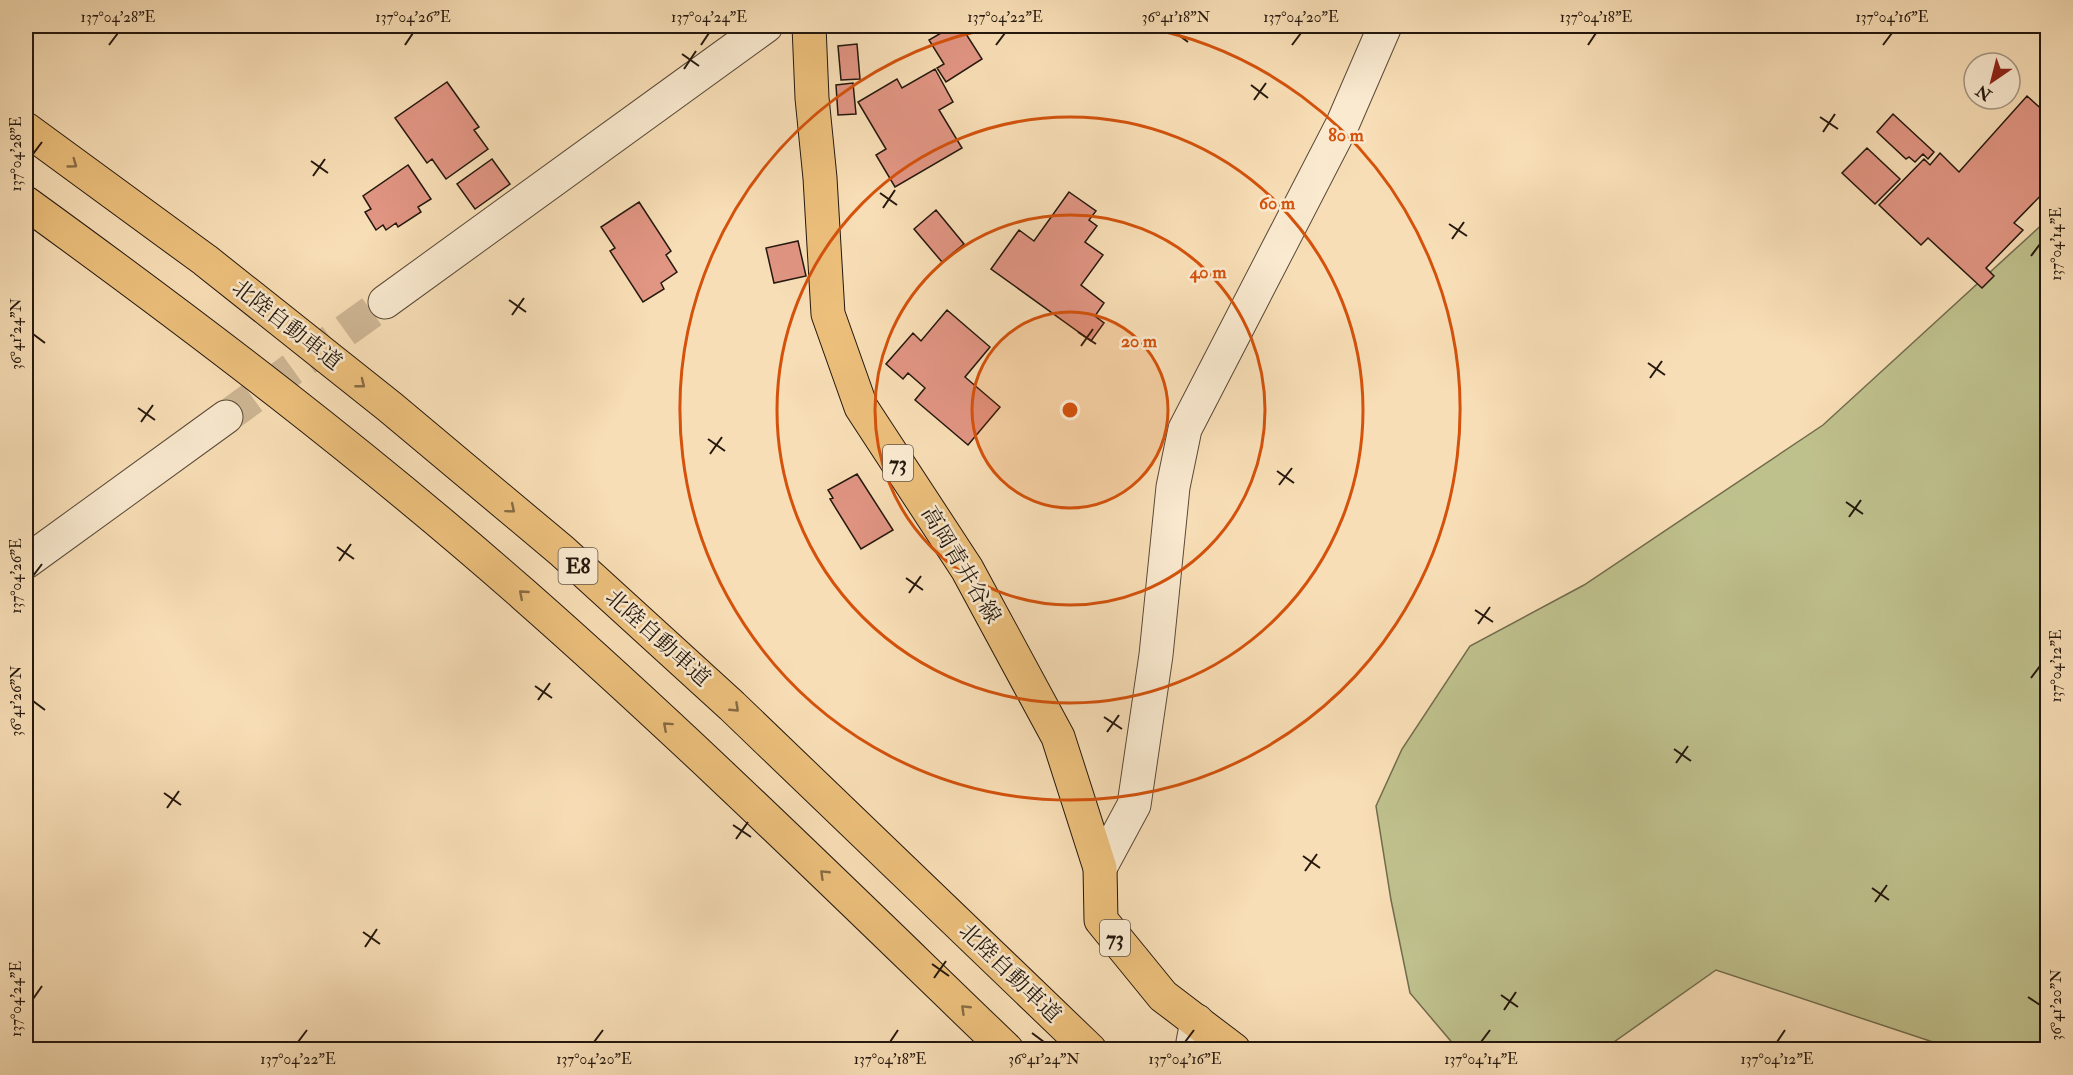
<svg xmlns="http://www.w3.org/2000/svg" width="2073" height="1075" viewBox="0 0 2073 1075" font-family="'IM FELL Double Pica','Noto Serif JP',serif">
  <rect width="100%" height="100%" fill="#f8deb6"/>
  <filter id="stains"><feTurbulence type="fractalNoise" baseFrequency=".00333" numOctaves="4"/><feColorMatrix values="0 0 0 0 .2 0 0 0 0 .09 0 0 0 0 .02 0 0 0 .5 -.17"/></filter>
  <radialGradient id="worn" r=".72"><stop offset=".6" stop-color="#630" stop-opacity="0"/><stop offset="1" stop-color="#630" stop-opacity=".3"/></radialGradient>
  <path fill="#bfc18d" stroke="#726c4d" stroke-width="1.5" d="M2047 220V1049H1954L1716 970 1604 1049 1469 1050 1455 1046 1410 993 1391 900 1376 806 1402 749 1470 646 1584 585 1823 425Z"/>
  <path fill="#e19583" stroke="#24170d" stroke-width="1.5" d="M953 26H961L982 59 946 82 937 68 944 64 929 40Z
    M857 44 860 79 841 80 838 46Z
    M935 69 953 102 939 110 962 148 895 187 876 155 886 149 858 102 897 79 902 88Z
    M447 82 479 127 474 130 488 149 446 179 432 159 427 163 395 118Z
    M853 83 856 114 838 115 836 85Z
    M2027 96 2048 115V188L2014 223 2023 230 1986 268 1994 276 1982 288 1928 238 1921 245 1879 205 1924 159 1930 165 1940 153 1959 172Z
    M1893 114 1934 152 1928 159 1923 154 1915 162 1909 157 1906 159 1877 132Z
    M1867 148 1900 179 1875 204 1842 173Z
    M492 159 510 184 475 209 457 184Z
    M408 165 431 199 418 207 421 212 398 227 396 223 386 230 383 225 376 230 365 212 371 209 363 196Z
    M1069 192 1096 211 1089 220 1097 226 1085 242 1103 255 1081 285 1104 303 1095 316 1104 323 1091 341 991 269 1019 230 1034 241Z
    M639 202 671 251 666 255 677 272 661 283 664 289 643 302 610 251 615 248 601 227Z
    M936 210 964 244 942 262 914 229Z
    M798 241 806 276 774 283 766 248Z
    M947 310 990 347 965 377 1000 407 968 445 915 400 925 388 908 373 903 379 886 364 913 333 921 341Z
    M857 474 893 530 861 549 830 499 833 498 828 490Z"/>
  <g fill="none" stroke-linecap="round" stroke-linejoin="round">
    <path stroke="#ceb694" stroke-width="33" stroke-dasharray="33 16" stroke-linecap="butt" d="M226 417 385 302"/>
    <g stroke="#594937" stroke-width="35">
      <path id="street" d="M385 302 766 26
        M26 562 226 417
        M1100 868 1134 805 1156 655 1173 487 1185 429 1343 123 1385 26
        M1197 1021 1193 1042 1199 1050"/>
    </g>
    <g stroke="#24170d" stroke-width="35">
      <path id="primary" d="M809 26 812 98 820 178 828 314 861 407 967 569 1058 737 1100 868 1101 920 1163 996 1234 1050"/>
    </g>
    <g stroke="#24170d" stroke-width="35">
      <path id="highway" d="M26 129 205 260 390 407 562 551 732 706 1090 1050
        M26 203C197 327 364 454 523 594 689 740 847 896 1007 1050"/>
    </g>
    <use href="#street" stroke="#faead0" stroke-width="33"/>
    <use href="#primary" stroke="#ecbf7b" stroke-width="33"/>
    <use href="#highway" stroke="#ecbf7b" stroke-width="33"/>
  </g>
  <defs><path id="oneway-chevron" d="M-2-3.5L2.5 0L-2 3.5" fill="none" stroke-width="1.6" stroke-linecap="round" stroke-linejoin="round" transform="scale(1.5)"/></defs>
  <g stroke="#886b44">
    <use href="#oneway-chevron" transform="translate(73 164) rotate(36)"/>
    <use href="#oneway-chevron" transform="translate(361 384) rotate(38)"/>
    <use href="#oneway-chevron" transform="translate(511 509) rotate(40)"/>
    <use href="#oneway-chevron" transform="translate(523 594) rotate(-139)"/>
    <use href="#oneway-chevron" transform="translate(735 708) rotate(43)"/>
    <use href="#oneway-chevron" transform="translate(667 726) rotate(-138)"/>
    <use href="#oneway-chevron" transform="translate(824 874) rotate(-136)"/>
    <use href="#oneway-chevron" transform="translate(965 1009) rotate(-136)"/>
  </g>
  <path fill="none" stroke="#24170d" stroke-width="2" d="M1176 33 1188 42M109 45 118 33M405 45 413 33M701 45 709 33M996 45 1005 33M1292 45 1301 33M1588 45 1596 33M1883 45 1892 33M682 54 699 66M684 69 696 51M1251 85 1268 98M1254 100 1266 83M1820 117 1838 129M1823 132 1835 114M33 154 42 142M311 161 328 173M313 176 325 159M880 193 897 205M883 208 895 190M1449 224 1467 236M1452 239 1464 222M2031 256 2040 244M509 300 526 312M512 315 524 298M1078 332 1096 344M33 334 45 343M1081 346 1093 329M1648 363 1665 375M1650 378 1662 361M138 408 155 420M141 422 153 405M708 439 725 451M710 454 722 437M1277 471 1294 483M1279 485 1292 468M1846 502 1863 514M1849 517 1861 500M337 547 354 559M339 561 351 544M33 576 42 564M906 578 923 590M909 593 921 576M1475 610 1493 622M1478 624 1490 607M2031 678 2040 666M535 686 552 698M538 700 550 683M33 701 45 710M1104 717 1122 729M1107 732 1119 715M1674 749 1691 761M1676 763 1688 746M164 793 181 805M167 808 179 791M733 825 751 837M736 839 748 822M1303 856 1320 868M1305 871 1317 854M1872 888 1889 900M1875 902 1887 885M363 932 380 944M365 947 377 929M932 964 949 976M934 978 946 961M1501 995 1518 1007M2028 997 2040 1005M33 999 42 986M1504 1010 1516 992M1032 1033 1044 1042M298 1042 307 1030M594 1042 603 1030M890 1042 898 1030M1185 1042 1194 1030M1481 1042 1490 1030M1777 1042 1785 1030"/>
  <circle cx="1070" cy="410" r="98" fill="#d4520c" fill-opacity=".12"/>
  <g fill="none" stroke="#d4520c" stroke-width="3">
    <circle cx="1070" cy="410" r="98"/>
    <circle cx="1070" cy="410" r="195"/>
    <circle cx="1070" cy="410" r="293"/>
    <path d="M1138 26A390 390 0 1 1 1002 26"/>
  </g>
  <g text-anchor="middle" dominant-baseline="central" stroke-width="5" stroke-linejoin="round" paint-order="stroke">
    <g fill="#faead0" stroke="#645648" stroke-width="1.5">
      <rect x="883" y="445" width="30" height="36" rx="4.5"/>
      <rect x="558.5" y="548" width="39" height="36" rx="4.5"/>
      <rect x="1100" y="920" width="30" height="36" rx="4.5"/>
    </g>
    <g font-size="21" font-weight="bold" fill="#24170d">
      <text x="898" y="463">73</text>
      <text x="578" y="566">E8</text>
      <text x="1115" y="938">73</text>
    </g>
    <g font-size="22" fill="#24170d" stroke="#faead0">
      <text transform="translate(287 325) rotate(38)">北陸自動車道</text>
      <text transform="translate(961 565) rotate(59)">高岡青井谷線</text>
      <text transform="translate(658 638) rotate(42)">北陸自動車道</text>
      <text transform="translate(1010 973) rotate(44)">北陸自動車道</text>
    </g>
  </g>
  <circle cx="1070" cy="410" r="9" fill="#d4520c" stroke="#faead0" stroke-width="3"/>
  <g font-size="18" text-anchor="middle" font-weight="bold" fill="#d4520c" stroke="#faead0" stroke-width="5" stroke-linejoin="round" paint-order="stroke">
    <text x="1346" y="141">80 m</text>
    <text x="1277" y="209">60 m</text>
    <text x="1208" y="278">40 m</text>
    <text x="1139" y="347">20 m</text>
  </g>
  <rect width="2073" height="1075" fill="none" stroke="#f8deb6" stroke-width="66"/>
  <g transform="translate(1992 81) rotate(215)"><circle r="28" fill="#faead0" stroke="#a49682" stroke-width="1.5"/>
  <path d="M0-4.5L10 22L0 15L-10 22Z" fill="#8f2418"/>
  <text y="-9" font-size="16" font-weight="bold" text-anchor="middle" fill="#24170d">N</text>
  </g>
  <rect x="33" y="33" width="2007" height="1009" fill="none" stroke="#24170d" stroke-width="2"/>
  <g font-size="15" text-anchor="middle" fill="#24170d">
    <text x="118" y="22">137°04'28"E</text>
    <text x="413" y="22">137°04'26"E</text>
    <text x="709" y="22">137°04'24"E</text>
    <text x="1005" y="22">137°04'22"E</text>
    <text x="1176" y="22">36°41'18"N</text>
    <text x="1301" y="22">137°04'20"E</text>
    <text x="1596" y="22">137°04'18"E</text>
    <text x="1892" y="22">137°04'16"E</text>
    <text transform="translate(16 154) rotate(-90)" y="5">137°04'28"E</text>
    <text transform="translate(2056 244) rotate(-90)" y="5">137°04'14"E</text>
    <text transform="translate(16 334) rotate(-90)" y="5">36°41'24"N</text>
    <text transform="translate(16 576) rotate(-90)" y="5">137°04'26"E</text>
    <text transform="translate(2056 666) rotate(-90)" y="5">137°04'12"E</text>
    <text transform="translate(16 701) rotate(-90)" y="5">36°41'26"N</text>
    <text transform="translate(16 999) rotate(-90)" y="5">137°04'24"E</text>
    <text transform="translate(2056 1005) rotate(-90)" y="5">36°41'20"N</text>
    <text x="298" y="1064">137°04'22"E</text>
    <text x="594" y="1064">137°04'20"E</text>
    <text x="890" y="1064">137°04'18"E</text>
    <text x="1044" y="1064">36°41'24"N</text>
    <text x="1185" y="1064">137°04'16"E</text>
    <text x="1481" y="1064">137°04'14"E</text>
    <text x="1777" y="1064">137°04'12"E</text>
  </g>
  <rect width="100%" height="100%" filter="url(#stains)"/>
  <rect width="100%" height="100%" fill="url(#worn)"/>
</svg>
